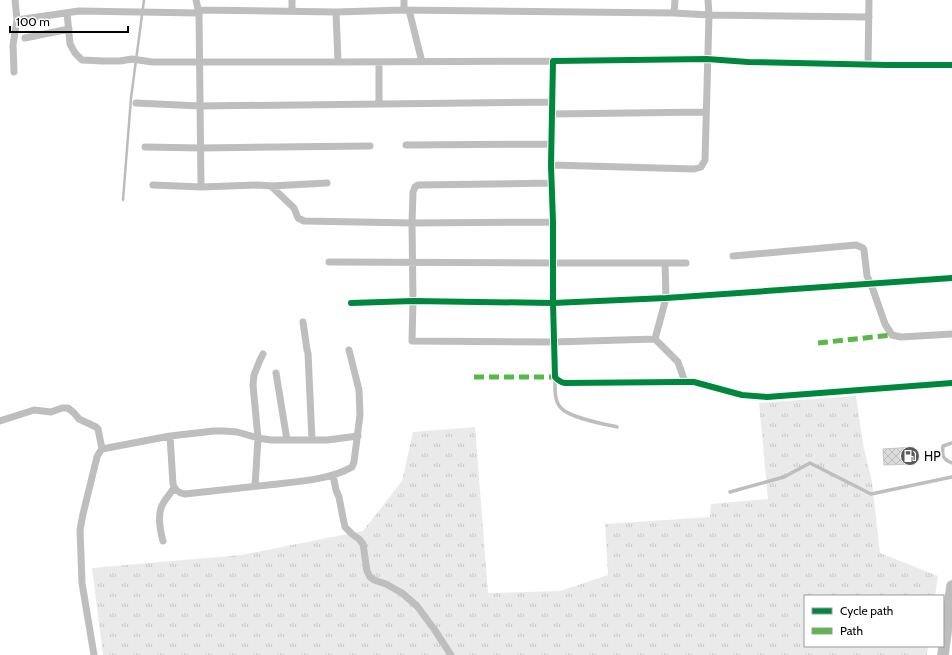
<svg xmlns="http://www.w3.org/2000/svg" width="952" height="655" viewBox="0 0 952 655" font-family="Cabin,sans-serif">
  <defs>
    <pattern id="grass-tufts" width="24" height="20" patternUnits="userSpaceOnUse"><rect width="24" height="20" fill="#eaeaea"/><path d="M3 7l-1-3M5 7V3M7 7l1-3M15 17l-1-3M17 17v-4M19 17l1-3" fill="none" stroke="#c7c7c7"/></pattern>
    <pattern id="building-cross-hatch" width="8" height="8" patternUnits="userSpaceOnUse"><rect width="8" height="8" fill="#dcdcdc"/><path d="M0 0l8 8M0 8l8-8" fill="none" stroke="#bbb"/></pattern>
  </defs>
  <rect width="100%" height="100%" fill="#fff"/>
  <path fill="url(#grass-tufts)" d="M856 396 863 444 872 482 880 553 938 576 935 596H805V646H928L927 655H103L92 568 241 555 363 531 402 481 413 432 475 427 488 593 560 591 608 575 605 524 710 517 711 504 768 499 759 403Z"/>
  <g fill="none" stroke-linecap="round" stroke-linejoin="round">
    <path stroke="#bcbcbc" stroke-width="2.5" d="M123 200 131 98 144 0"/>
  </g>
  <path fill="url(#building-cross-hatch)" stroke="#c5c5c5" d="M914 447 915 464 884 465 883 449Z"/>
  <g fill="none" stroke-linecap="round" stroke-linejoin="round">
    <g stroke="#dbdbdb" stroke-width="12">
      <path id="primary" d="M943 655 952 586"/>
    </g>
    <path stroke="#bebebe" stroke-width="3.5" d="M555 378C555 388 554 401 561 408 570 418 604 424 617 427
      M952 443 943 446C942 455 942 459 952 463
      M730 492 784 477 810 463 871 494 952 477"/>
    <path stroke="#bebebe" stroke-width="7" d="M196 0 199 13 201 187
      M404 0V10
      M198 10 336 12 404 10 674 13 709 15 869 17
      M409 10 422 62
      M292 11V0
      M336 12 338 62
      M67 13 70 44 75 53 82 60 103 61H120L132 59 152 62H338L553 61
      M674 13 675 0
      M17 20 79 11 199 13
      M25 38 69 29
      M379 62V103
      M868 65 869 0
      M952 65H887L748 62 707 59 553 61 551 165 553 222V303L555 377C558 381 560 382 565 383L681 382H694L742 395 767 397 952 383
      M14 72 13 45 17 20 15 0
      M136 103 200 106 552 102
      M552 114 706 112
      M406 145 552 144
      M145 147 201 148 370 146
      M551 165 694 169 701 167 705 160 709 15 708 0
      M552 183 418 185 415 187 413 192 412 223 413 301 412 341 554 342 655 339 678 362 685 382
      M153 185 201 187 258 185 271 186 327 183
      M271 186 294 208 298 218 304 221 412 223 553 222
      M733 256 856 245 863 248 864 250 867 276 871 284 885 324 892 335 901 337 952 334
      M329 262 553 263H686
      M351 303 413 301 553 303 666 298 952 278
      M303 322 307 350 308 353 312 440
      M655 339 666 298 665 263
      M276 373 287 440
      M0 421 34 410 51 412 62 408H68L74 413 79 419 96 427 98 429 102 449
      M170 436 173 484C175 491 179 493 185 494 213 491 241 488 268 485 294 482 330 480 352 467L354 462 360 415 359 390 349 350
      M333 475 336 490 339 497 343 518 345 527 352 534 359 539 363 544 367 571 370 577 374 580 386 584 402 593 417 606 434 629 451 655
      M255 486 258 438 253 385 254 375 260 360 263 354
      M163 541C160 530 158 518 161 508 163 501 170 494 174 488
      M94 655 82 583 80 530 83 514 97 457 99 453 102 449 170 436 214 431H224L237 432 258 438 271 440H327L358 436"/>
    <use href="#primary" stroke="#bdbdbd" stroke-width="11"/>
    <path stroke="#58b947" stroke-width="5" stroke-dasharray="10 5" stroke-linecap="butt" d="M818 343 892 335
      M474 377H555"/>
    <g stroke="#fff" stroke-width="8">
      <path id="cycleway" d="M952 65H887L748 62 707 59 553 61 551 165 553 222V303L555 377C558 381 560 382 565 383L681 382H694L742 395 767 397 952 383
        M351 303 413 301 553 303 666 298 952 278"/>
    </g>
    <use href="#cycleway" stroke="#00873e" stroke-width="6"/>
  </g>
  <defs>
    <g id="fuel-disc" transform="scale(1)"><circle r="9.5" fill="#595959" stroke="#fff"/><path d="M-5.5-6h7V0h2V4h1.3V-2.5L3-4.5l.8-.8L6-3V5H2.5V1h-1V6h-7ZM-4.2-4.7v3.2H.2V-4.7Z" fill="#fff"/></g>
  </defs>
  <g fill-rule="evenodd">
    <use href="#fuel-disc" x="910" y="456"/>
  </g>
  <g text-anchor="middle" dominant-baseline="central" stroke-width="3" stroke-linejoin="round" paint-order="stroke">
    <g font-size="13" fill="#000" stroke="#fff" text-anchor="start">
      <text x="924" y="456">HP</text>
    </g>
  </g>
  <rect x="804" y="595" width="140" height="52" fill="#ffffff" stroke="#999999"/>
  <rect x="812" y="608" width="20" height="6" fill="#00873e" stroke="#999999"/>
  <text x="840" y="615" font-size="12" fill="#000000">Cycle path</text>
  <rect x="812" y="628" width="20" height="6" fill="#58b947" stroke="#999999"/>
  <text x="840" y="635" font-size="12" fill="#000000">Path</text>
  <path d="M10 26v6h118v-6" fill="none" stroke="#000000" stroke-width="2"/>
  <text x="16" y="26" font-size="12" fill="#000000" stroke="#ffffff" stroke-width="3" paint-order="stroke">100 m</text>
</svg>
